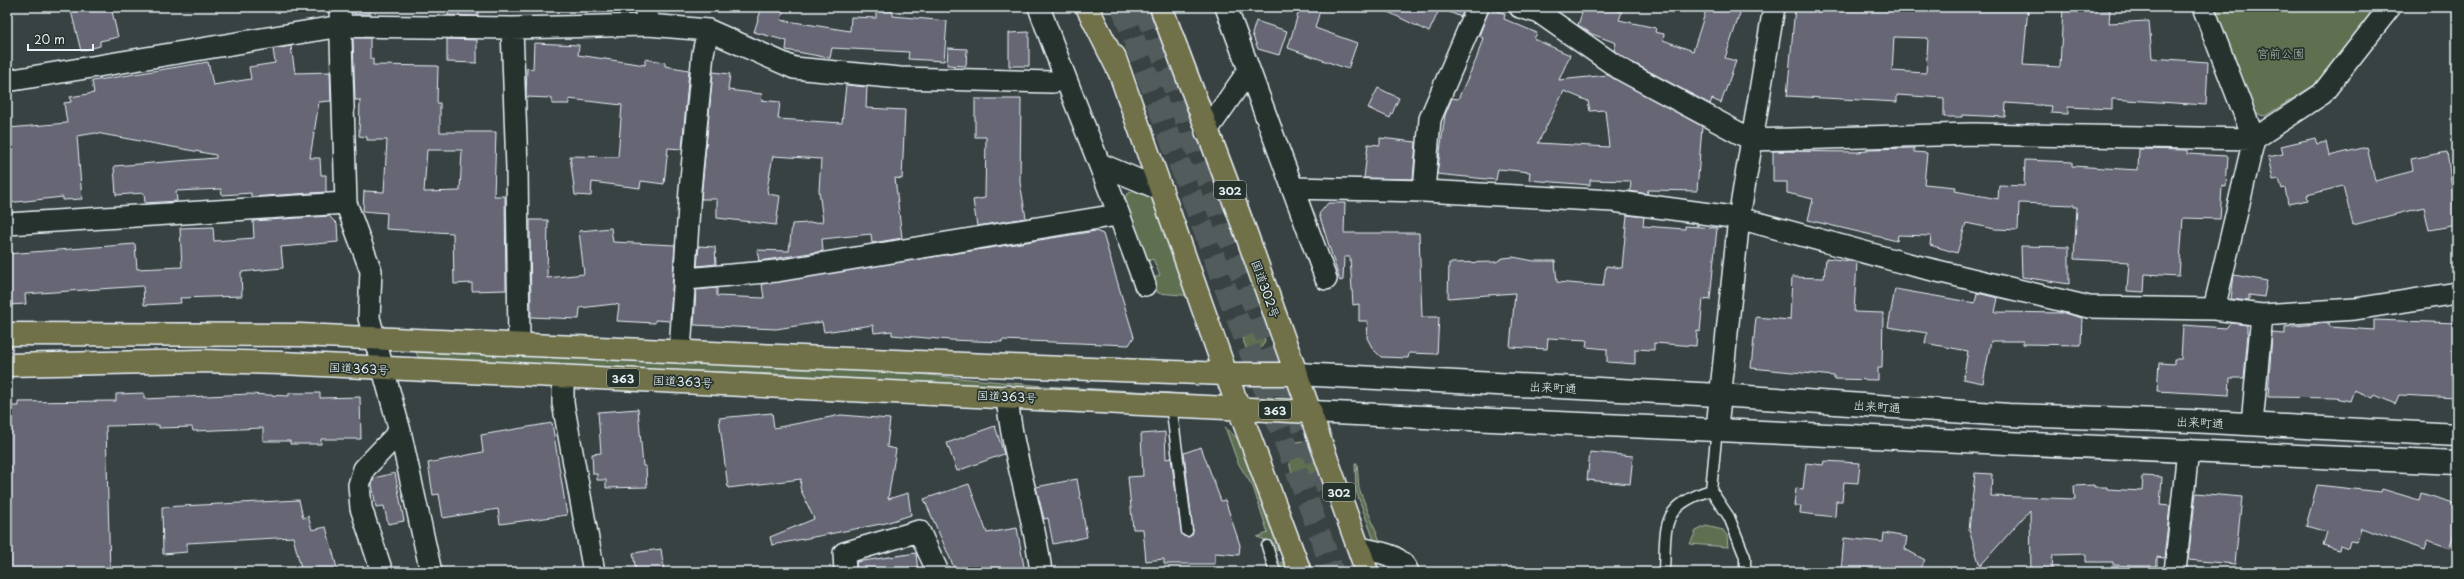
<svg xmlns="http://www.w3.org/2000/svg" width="2464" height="579" viewBox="0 0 2464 579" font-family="'Playpen Sans','Klee One',sans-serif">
  <rect width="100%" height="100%" fill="#394242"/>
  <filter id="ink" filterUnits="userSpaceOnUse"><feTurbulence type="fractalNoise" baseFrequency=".025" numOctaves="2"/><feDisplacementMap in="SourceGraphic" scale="8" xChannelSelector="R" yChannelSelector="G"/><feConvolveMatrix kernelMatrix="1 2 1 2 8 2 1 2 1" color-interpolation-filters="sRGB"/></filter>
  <g filter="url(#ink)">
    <path fill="#5f6f51" stroke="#a4b0a4" d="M2214 7H2375L2319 82 2265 116 2255 114Z
      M1136 189 1155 196 1193 296 1158 293 1152 279 1160 275 1153 259 1146 262 1125 202 1126 195Z
      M1234 319 1259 321 1265 340C1262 350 1256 352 1247 350Z
      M415 350 897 372 1044 386 1187 394 955 385 779 374 527 365 418 357Z
      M1225 427 1241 442 1293 572H1280L1278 564 1284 561 1280 549 1276 550 1274 543 1257 537 1268 533 1253 487 1238 463Z
      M1303 441 1312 444 1327 476 1296 486C1292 472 1283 454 1296 442Z
      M1355 463H1357L1359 489 1381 543 1374 540 1356 491Z
      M1706 526 1723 530 1727 536 1728 547 1690 544 1696 531Z"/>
    <path fill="#666674" stroke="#e8f1f8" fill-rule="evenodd" d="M70 7H111L118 37 100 41V46L81 51Z
      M354 7H370V14H354Z
      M448 7H478V16L448 15Z
      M762 7H784L781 20 850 31 851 17 876 18V10L893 11V16L947 21 944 61 908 59 909 52 832 48 830 58 786 50 787 41 754 32Z
      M1300 7H1321L1315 28 1357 43 1348 69 1288 48Z
      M1378 7H1465L1461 17 1440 8 1429 32Z
      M1490 7 1505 14 1504 19 1537 33 1534 39 1570 55 1559 80 1608 75 1702 126 1697 191 1648 190 1647 194 1630 191 1631 181 1590 180V185L1529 180 1530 172 1498 169 1496 180 1437 174 1445 115 1452 98 1458 99 1476 60 1483 38 1479 36ZM1564 91 1588 101 1590 111 1605 110 1609 147 1538 143Z
      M1584 7H1607L1622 12 1619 20 1656 28 1655 32 1664 34 1663 40 1693 51 1707 7H1742L1725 58 1736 61 1721 103 1712 99 1710 104 1626 59 1614 50 1616 43 1592 34 1578 25Z
      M1795 7H2028L2023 65 2060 67 2063 7 2110 9 2109 23 2149 21 2152 58 2208 62 2206 105 2112 99V109L2068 107V114L2051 113 2052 106 2006 103 2005 117 1962 115V117H1944V98L1897 95V102L1787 96ZM1894 37 1928 38 1926 73 1892 71Z
      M1256 21 1287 31 1279 55 1258 49 1252 34Z
      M1029 32V66H1009V33Z
      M353 38H370V59H373V65L438 66 437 103H440V132H496L494 196H505L506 290 472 291V283L454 284 453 233 386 229 387 213 363 211 364 191 384 192 387 140H367V137L359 136 360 100H355ZM427 150H462L460 191 424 192Z
      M447 39 477 40V63L447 62Z
      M534 43 579 45 578 55 645 65V59L665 62V66L689 70 682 149 668 148 664 184 641 181 640 188 592 182 591 196 575 195 570 156 618 157 622 105 569 99V104H552V98L526 97 527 68 533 69Z
      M291 46 295 73 330 72 331 101 319 102 310 158H320L321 175H326V192L251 197V193L222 195 221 189 176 191 177 201 145 203 144 193 116 195 114 166 216 158V155L96 133 77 136 82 199 63 200V197L7 203V165L11 164 8 128 67 123 64 103 71 102 70 97 94 93 92 81 208 62 213 85 251 79 249 67 275 63 273 49Z
      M948 48 967 49 966 66 947 65Z
      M713 72 730 74 728 90 762 94 761 100 780 102 778 119 842 123 846 85 867 87 866 108 905 110 902 179 895 178 902 238 872 243 871 234 822 239 823 251 759 261 757 250 789 251 792 224 823 222 819 190 821 159 773 156 767 189 768 194 780 196 776 225 717 218V199H701Z
      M1378 88 1399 98 1390 118 1368 108Z
      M975 99H1021L1020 182 1026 218 977 226 973 200 985 198 986 137H975Z
      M1380 138 1416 142 1413 179 1364 178 1368 144 1380 145Z
      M2315 138 2317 144 2326 142 2329 156 2367 147 2375 181 2413 171 2411 159 2447 152 2457 225 2429 230 2424 207 2353 225 2343 186 2307 195 2308 200 2288 204 2285 188 2282 189 2279 179 2273 180 2268 157 2283 154 2281 146Z
      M1914 148V152L1927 153 1924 184 1956 187 1955 191 1998 199 1999 185 2024 186 2025 160 2072 162V166L2138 170 2139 149 2187 150V154L2228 156 2226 187 2222 186 2220 219 2183 218 2179 276 2145 274 2144 292 2127 291 2129 262 2074 259 2077 207H2074V205L2019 203 2018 230 1995 229 1966 223 1957 253 1930 245 1931 236 1898 235 1897 241 1808 220 1813 199 1787 193V182H1773V151L1857 152 1867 151V149Z
      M1328 203H1345L1344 233H1419L1422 317H1439L1437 354 1409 353 1408 358 1381 357 1373 349 1367 338 1368 321H1359V304L1353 305 1350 257H1344L1343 280 1340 281 1319 214Z
      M1627 215 1644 217 1643 226 1685 229V226L1717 228 1710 300 1703 299 1700 332 1697 331 1696 346 1654 343V350L1635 349V364L1607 362V349L1586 347 1587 340 1548 338 1547 349 1510 347 1515 293 1448 298 1449 263 1496 262 1503 258 1513 257 1534 261H1555L1557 282 1603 286 1606 266 1622 268Z
      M329 216 337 224 338 242 281 247 283 268 241 272 242 296 180 298 181 303 144 305 143 286 25 294 26 304 9 305 7 254 135 244 137 269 182 267 180 228 213 227 214 241 254 238 253 221Z
      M530 220H548L547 278 584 274 579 231 611 228 613 242 675 245 670 321 655 320V323L617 321 619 305 614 304 580 308 579 319 531 317Z
      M1096 231 1103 234 1134 337 1129 345 1002 340V342L950 340 892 335V331L874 333 873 325 824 332 822 322 776 329 694 325 696 290 717 288V296L764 298 762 284Z
      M699 246 715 247 716 264 697 266Z
      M2021 246 2069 247V284L2022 277Z
      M1826 258 1857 262 1854 312 1883 313 1882 368H1878V380L1834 379V376L1751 368 1756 317 1790 320 1792 277 1824 278Z
      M2234 275 2267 281 2264 297 2249 295V301L2231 299Z
      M1895 289 1975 303 1977 293 1998 298 1995 312 2064 313 2082 318 2081 345 2023 344V341H1991L1983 383 1963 379 1968 351 1925 343 1927 333 1888 327Z
      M2374 320 2457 323V398L2399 395 2395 404 2375 395 2373 398 2354 390 2350 401 2336 398 2268 397 2272 333 2285 334V327L2329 323 2330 327 2374 330Z
      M2230 323 2247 325V333H2248L2244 378H2230L2229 395 2157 391 2159 363 2174 364V359H2181L2183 325 2226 328Z
      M144 393V399L249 394 289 396V393H320V398L360 397 361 439H321V444H290V441H263V428L193 431 192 427 159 428V425L106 426 110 572H9L7 406H19L18 402 116 401V394Z
      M638 409 643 466H646L647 487 606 488V480H597V474H593L592 454 601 453 598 412Z
      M772 413 774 428 841 415 890 419 887 447 896 449 888 499 908 493 911 515 886 523 772 545 770 537 814 519 800 488 801 479 728 488 719 418Z
      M552 423 567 515 500 524 498 509 443 518 439 494 433 495 428 463 483 452 481 435Z
      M995 426 1004 454 957 471 947 443Z
      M1165 432 1166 459 1171 458 1182 535 1188 537 1193 531 1184 453 1201 447 1221 501 1225 500 1240 545 1239 555 1215 553V564H1164V559L1146 561 1143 529H1133L1128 477 1143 476 1141 434Z
      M1590 452 1633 456 1630 484 1587 480Z
      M1824 461 1860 463 1858 483 1844 482 1842 501H1836L1835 517 1800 513 1801 506H1794L1796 488 1803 489 1806 463 1823 465Z
      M395 473 404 521 388 524 384 506 376 507 372 484 374 478Z
      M1975 473 1992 474 1991 496 2075 499 2074 486 2094 485V487H2107V489L2142 491 2143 476 2162 477 2160 505 2170 506 2164 558 2157 557V566H2134L2113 565V562H2086V554L2053 555 2052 569H2048L2047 572H2031L2030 510 1980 566 1969 530Z
      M1077 479 1087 537 1053 544 1048 518 1044 519 1036 487Z
      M969 484 987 533 1017 528 1025 572H956L924 499Z
      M2317 485 2381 492 2382 489 2419 500 2421 493 2457 504V526L2449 548 2428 540 2425 550 2361 528 2357 542 2350 541 2348 548 2340 545 2339 550 2323 545 2327 532 2306 526Z
      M2196 493 2242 497 2235 564 2188 560Z
      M299 500 303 518 308 516 312 530 326 527 338 572H302L293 537 187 543V552L163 554 162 507Z
      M1884 533 1907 537 1905 549 1925 560 1917 572H1841L1844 538 1883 542Z
      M661 549 664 572H636L633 553Z
      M916 553 918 572H857L856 562Z"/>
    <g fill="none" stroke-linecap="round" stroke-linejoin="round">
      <path stroke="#535c5d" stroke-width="22" stroke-dasharray="22 11" stroke-linecap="butt" d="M1122 7 1222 279 1308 501 1333 572
        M1145 7 1240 271 1327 488"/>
      <g stroke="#e8f1f8" stroke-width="13">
        <path id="service" d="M1171 404 1187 531
          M1717 428 1711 490 1729 517 1745 557V572
          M1267 546 1275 572
          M1664 572C1666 525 1660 506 1711 490"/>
      </g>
      <g stroke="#e8f1f8" stroke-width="24">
        <path id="minor" d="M340 7 346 203 371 271 369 318 400 431 431 572
          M645 7 648 25
          M1039 7C1072 100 1112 191 1145 285
          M1226 7 1326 279
          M1520 7 1540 13 1620 69 1752 140 1973 134 2254 139 2322 94 2390 7
          M2203 7 2254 139 2214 309
          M512 28 517 168 519 344
          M7 81 341 26 512 28 648 25 708 30 794 68 900 78 1052 82 1065 80
          M1206 132 1249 70
          M1100 164 1162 190
          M1292 188 1424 191 1613 201 1739 218 1908 264 2089 307 2214 309 2262 315 2355 309 2457 293
          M1424 191 1430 119 1478 7
          M7 224 346 203
          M686 279 777 271 1117 215
          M680 352 690 190 703 53 708 30
          M563 376V403L594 572
          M1007 396C1012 456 1034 512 1041 572
          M2252 424 2262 315
          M1717 428 1739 218 1774 7
          M1359 548C1375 552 1401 553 1408 572
          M382 572 361 508 359 485 364 469 400 431
          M845 572 844 553 919 531 938 572
          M2175 572 2188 450"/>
      </g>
      <g stroke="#e8f1f8" stroke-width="25">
        <path id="secondary" d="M1297 374 1719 395 2009 415 2190 421 2457 435
          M1311 412 2457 463"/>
      </g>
      <g stroke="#e8f1f8" stroke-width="25">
        <path id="trunk" d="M1161 7 1246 233 1367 572
          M1114 56 1226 374 1300 572
          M7 334 300 335 1011 366 1226 374H1297
          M7 365 201 361 281 363 1311 412"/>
      </g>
      <g stroke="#e8f1f8" stroke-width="25">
        <path id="motorway" d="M1087 7 1120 73"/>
      </g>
      <use href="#service" stroke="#26332d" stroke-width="10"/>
      <use href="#minor" stroke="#26332d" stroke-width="21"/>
      <use href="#secondary" stroke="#26332d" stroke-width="22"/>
      <use href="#trunk" stroke="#6f704a" stroke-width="22"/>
      <use href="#motorway" stroke="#6f704a" stroke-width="22"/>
    </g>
  </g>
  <g text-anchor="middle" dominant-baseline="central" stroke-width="3.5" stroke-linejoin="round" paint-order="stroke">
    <g fill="#26332d" stroke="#aeb8bb" stroke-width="1">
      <rect x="1214" y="181" width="32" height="18" rx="3"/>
      <rect x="607" y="369" width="32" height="18" rx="3"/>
      <rect x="1259" y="401" width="32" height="18" rx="3"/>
      <rect x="1323" y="483" width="32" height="18" rx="3"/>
    </g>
    <g font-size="11" font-weight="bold" fill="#e8f1f8">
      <text x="1230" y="190">302</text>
      <text x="623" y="378">363</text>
      <text x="1275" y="410">363</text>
      <text x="1339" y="492">302</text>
    </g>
    <g font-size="12" fill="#b1bdb5" stroke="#26332d">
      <text x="2281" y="53">宮前公園</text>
    </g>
    <g font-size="12" fill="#e8f1f8" stroke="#26332d">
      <text transform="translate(1266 289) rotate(70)">国道302号</text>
      <text transform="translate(359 368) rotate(3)">国道363号</text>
      <text transform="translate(683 381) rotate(3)">国道363号</text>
      <text transform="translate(1553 387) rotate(3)">出来町通</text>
      <text transform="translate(1007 396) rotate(3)">国道363号</text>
      <text transform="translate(1877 406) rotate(4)">出来町通</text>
      <text transform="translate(2200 422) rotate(3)">出来町通</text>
    </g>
  </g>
  <rect width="2464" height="579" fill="none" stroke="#26332d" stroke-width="24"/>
  <rect x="12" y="12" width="2440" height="555" fill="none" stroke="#e8f1f8" stroke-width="1.5" filter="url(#ink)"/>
  <path d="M28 44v6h65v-6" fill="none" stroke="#e8f1f8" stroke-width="2"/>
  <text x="34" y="44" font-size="12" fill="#e8f1f8" stroke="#26332d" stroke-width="3" paint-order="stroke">20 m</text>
</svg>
